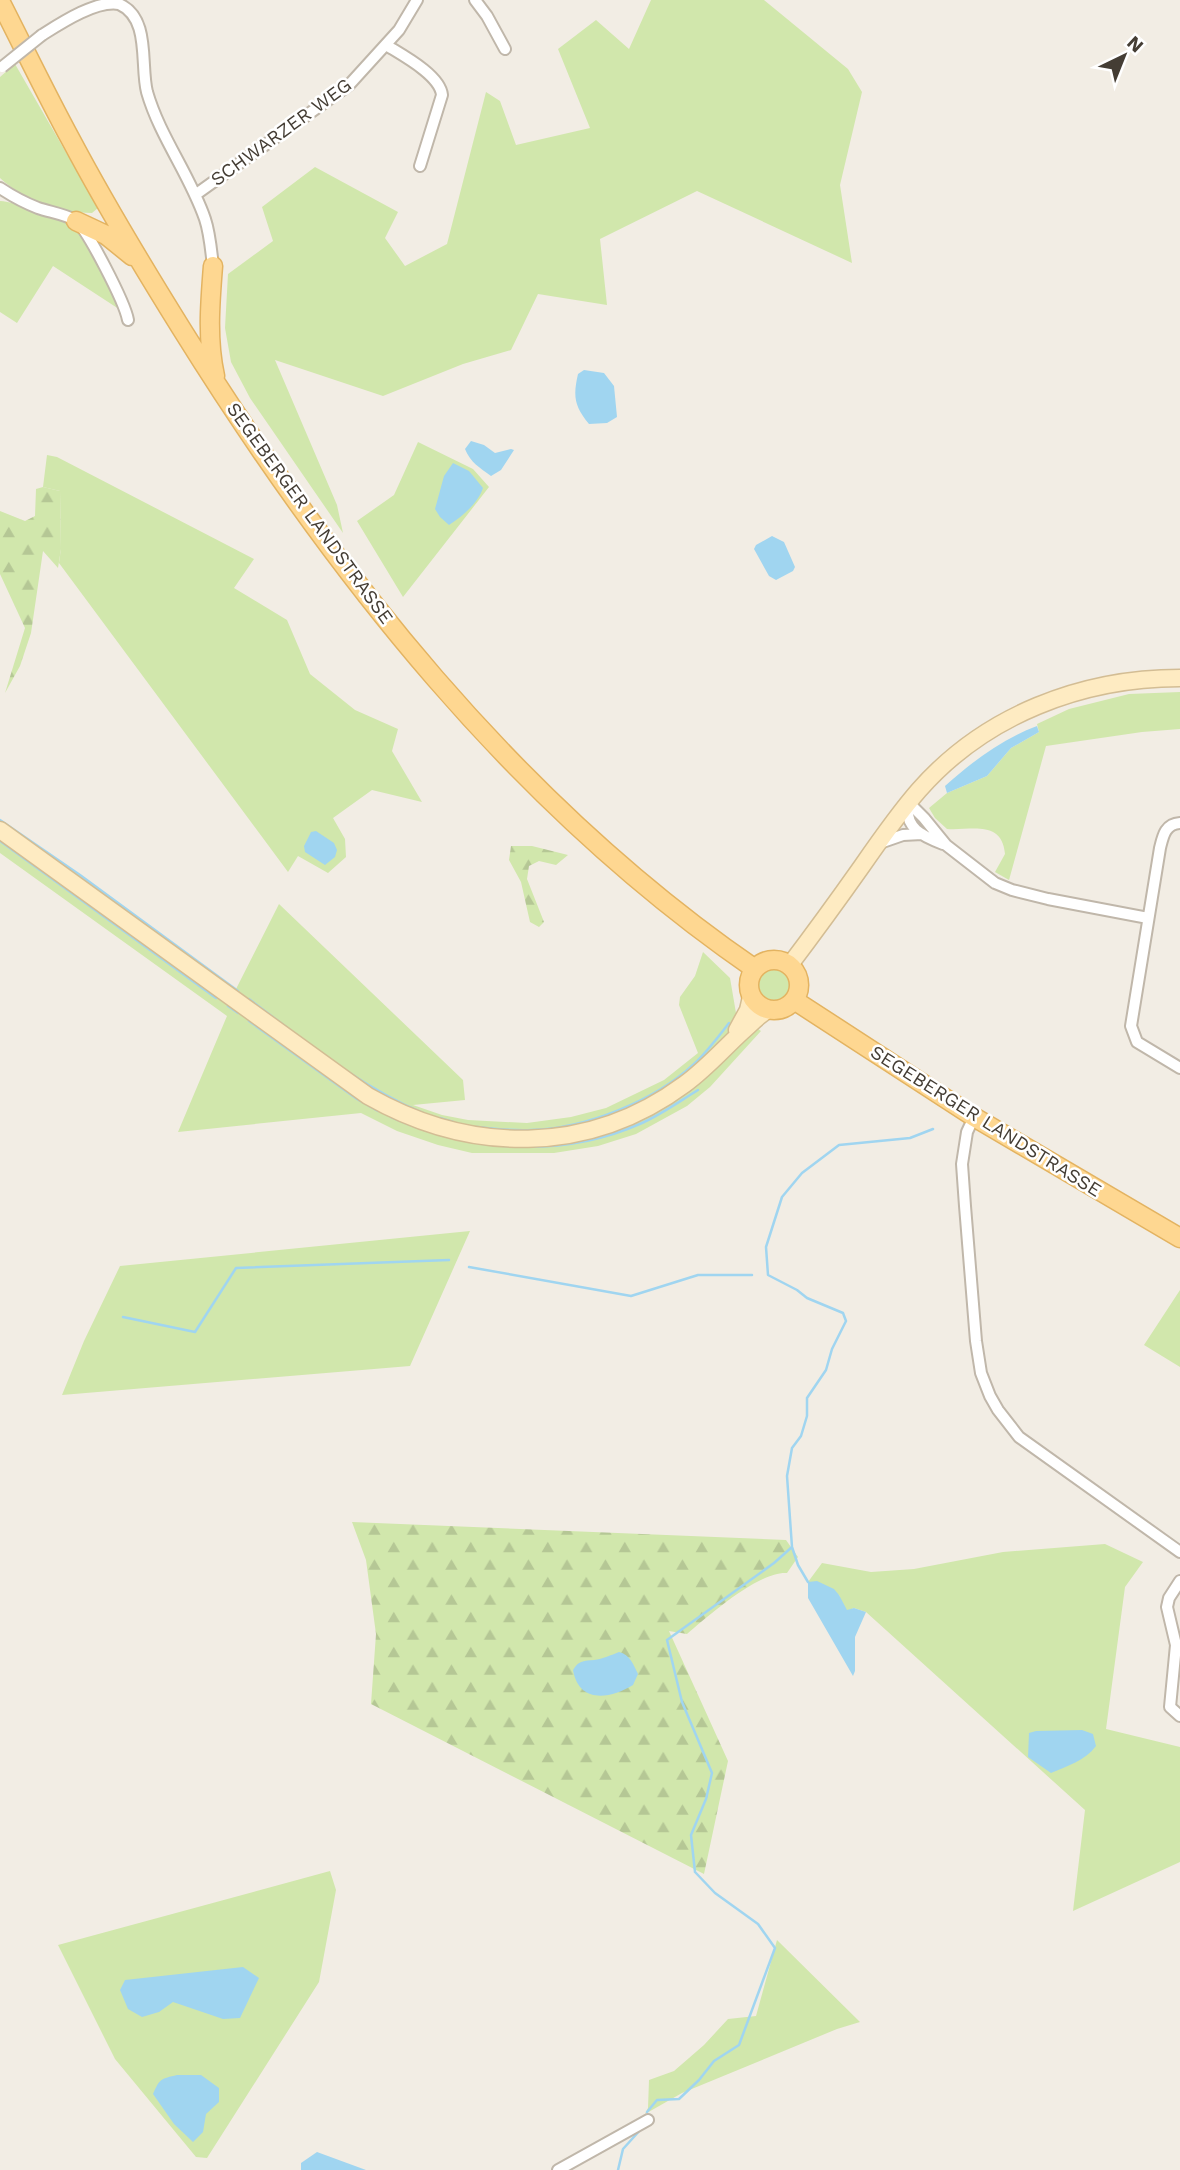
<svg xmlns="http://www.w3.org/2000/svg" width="1180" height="2170" viewBox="0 0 1180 2170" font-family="'Work Sans',sans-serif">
  <defs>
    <pattern id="forest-firs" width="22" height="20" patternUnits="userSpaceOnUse" patternTransform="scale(1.75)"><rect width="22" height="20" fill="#d1e7ac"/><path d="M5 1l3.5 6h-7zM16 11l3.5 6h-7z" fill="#b5c795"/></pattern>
  </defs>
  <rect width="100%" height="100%" fill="#f2ede4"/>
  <path fill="#d1e7ac" d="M651 0H764L848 69 862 92 840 185 852 263 697 191 600 239 607 305 538 294 511 350 463 364 383 396 275 360 337 505 343 533 250 398 231 362 225 328 228 274 273 241 262 207 315 167 398 212 385 238 405 266 447 244 486 92 500 101 516 145 590 128 558 49 596 20 629 49Z
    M15 64 98 208 92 213C58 212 25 201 0 178V77Z
    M0 201C16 202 65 217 76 229 97 252 110 286 125 313L53 266 17 323 0 312Z
    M418 442 473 469 489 487 403 597 357 521 394 495Z
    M47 455 57 457 254 559 234 588 287 620 310 674 355 710 398 729 392 751 422 802 372 790 333 818 345 839 346 857 328 873 298 856 288 872 59 563 61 549 60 491 43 487Z
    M1180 692V729L1142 732 1046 746 1009 880 995 872 1005 854C1002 819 970 831 947 829L935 818 929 808 947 793 987 776 1011 748 1039 732 1037 724 1069 709 1129 694Z
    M0 821 49 854 236 989 279 904 463 1080 465 1100 413 1105 442 1115 468 1120 527 1123 571 1117 606 1108 664 1080 698 1053 679 1005 680 997 695 976 703 952 730 978 736 1013 761 1031 710 1087 687 1106 636 1134 598 1146 554 1153H472L438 1145 397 1131 361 1113 178 1132 227 1016 0 853Z
    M756 985a18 18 0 1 1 36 0a18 18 0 1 1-36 0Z
    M470 1231 410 1366 62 1395 84 1341 120 1266Z
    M1180 1290V1367L1144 1345Z
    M1105 1544 1143 1562 1125 1587 1106 1729 1180 1747V1862L1073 1911 1085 1810 866 1612 854 1608 847 1611 844 1609 839 1595 808 1582 822 1563 871 1572 914 1569 1003 1552Z
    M330 1871 336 1890 319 1982 207 2158 196 2157 115 2059 58 1945Z
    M777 1940 860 2022 837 2029 682 2093 645 2114 648 2108 649 2080 674 2071 704 2045 728 2019 756 2016Z"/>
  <path fill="url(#forest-firs)" d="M43 487 60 491 61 549 58 568 43 551 31 633 20 666 5 693 25 628 0 574V511L25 521 35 516 36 489Z
    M511 846H532L568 855 556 865 539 861 529 866 527 879 544 922 539 927 530 922 521 882 509 860Z
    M352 1522 786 1540 798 1557 787 1573C759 1571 708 1616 687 1634L669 1631 728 1761 704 1874 371 1704 376 1634 366 1560Z"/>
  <path fill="#a0d5f0" d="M584 370 604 373 614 386 617 417 607 423 589 424C574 406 573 396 578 374Z
    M471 441 484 445 495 453 511 449 514 450 501 470 491 476C480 468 470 462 465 449Z
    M453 463 469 471 483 488C478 503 463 516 449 525L440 517 435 509 444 476Z
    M772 536 784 542 795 567 793 571 776 580 769 576 754 549 756 545Z
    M1037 726 1039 732 1011 748 987 776 947 793 945 786C973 761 1002 739 1037 726Z
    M316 831 334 843 337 850 335 857 325 865 305 852 304 846 311 832Z
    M817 1581 834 1589 839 1595 847 1610 854 1608 866 1612 855 1637V1671L853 1676 808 1598V1582Z
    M619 1652C630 1654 634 1666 638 1674L633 1685C610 1699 579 1704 573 1670 579 1660 584 1661 594 1660 603 1659 611 1655 619 1652Z
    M1082 1730 1093 1734 1096 1746C1085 1761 1067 1766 1051 1773L1028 1757 1029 1733 1036 1731Z
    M243 1967 259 1978 240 2018 223 2019 173 2002 159 2012 142 2017 128 2009 120 1990 125 1980Z
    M177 2075H201L219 2088V2102L206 2114 203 2132 193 2142 174 2124 153 2094C160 2078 161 2079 177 2075Z
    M317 2152 366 2170H301V2163Z"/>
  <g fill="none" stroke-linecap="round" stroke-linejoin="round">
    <path stroke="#a0d5f0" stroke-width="2.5" d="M0 820 80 875 238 991
      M0 841 216 998
      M249 999C304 1040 360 1087 423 1113
      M228 1006 238 1013
      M249 1021 357 1099 378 1111
      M391 1117C470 1152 561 1159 642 1123 662 1114 680 1101 698 1090
      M440 1118 453 1122
      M477 1127C495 1129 513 1131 531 1130 585 1129 655 1101 694 1064 707 1052 718 1037 729 1023
      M469 1267 631 1296 698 1275H752
      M123 1317 195 1332 236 1268 449 1260
      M808 1582 798 1565 792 1547 787 1476 792 1448 801 1436 807 1416V1398L826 1370 832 1349 846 1321 843 1313 807 1298 797 1290 768 1275 766 1247 782 1197 802 1173 839 1145 910 1138 933 1129
      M647 2112 657 2100 679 2099 699 2080 714 2061 739 2045 775 1948 758 1924 715 1893 695 1872 691 1835 706 1799 712 1773 682 1702 667 1640 774 1563 792 1547
      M618 2170 623 2149 642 2128"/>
    <g stroke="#c0b7aa" stroke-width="14">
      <path id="street" d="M475 0 487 16 505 49
        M42 35C61 23 96 0 119 4 151 18 140 65 147 92 160 137 190 175 205 219 210 234 211 250 213 266
        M386 45C402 55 440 75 442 95L420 166
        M0 188C12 196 25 203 38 208 50 212 64 214 75 220 87 228 125 303 128 320
        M195 195 349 85 399 30 417 0
        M908 802 924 818 946 845 995 883 1012 890 1048 899 1148 918
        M908 803C904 828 922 836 943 844
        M1180 823C1165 824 1163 836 1160 848L1131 1026 1137 1042 1180 1068
        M880 843 903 835 922 834
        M974 1117 967 1132 962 1164 965 1206 976 1341 981 1373 990 1396 998 1410 1019 1437 1180 1552
        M1180 1581 1169 1598 1167 1607 1176 1645 1170 1707 1180 1716
        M558 2170 648 2120"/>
    </g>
    <g stroke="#d3bd94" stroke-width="19">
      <path id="secondary" d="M0 830 368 1096C470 1154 588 1156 685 1084 707 1068 724 1048 744 1030 752 1023 759 1015 768 1010
        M789 966C814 933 838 900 862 866 880 840 898 814 919 790 985 715 1082 678 1180 678
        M737 1030 748 1010 751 997"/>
    </g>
    <g stroke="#e3b361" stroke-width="21">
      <path id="primary" d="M0 1C24 48 46 94 71 140 105 204 143 267 181 328 333 572 516 805 755 969
        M76 221 106 235 132 256
        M213 266C210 303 207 340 215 376
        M749 985a25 25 0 1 1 50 0a25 25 0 1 1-50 0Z
        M794 1000 974 1117 1180 1238"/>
    </g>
    <use href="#street" stroke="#fff" stroke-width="10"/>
    <use href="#secondary" stroke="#feebc2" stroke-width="16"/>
    <use href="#primary" stroke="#fed791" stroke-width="18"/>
    <g stroke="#c0b7aa" stroke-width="14" stroke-linecap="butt">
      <path id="street-bridge" d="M2 67 42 35"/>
    </g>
    <use href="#street-bridge" stroke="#fff" stroke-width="10"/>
  </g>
  <g text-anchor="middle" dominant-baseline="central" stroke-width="5" stroke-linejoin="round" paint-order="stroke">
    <g font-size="19" fill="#443d34" stroke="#fff">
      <text transform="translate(281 132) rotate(-36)">SCHWARZER WEG</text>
      <text transform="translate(310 513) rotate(54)">SEGEBERGER LANDSTRASSE</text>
      <text transform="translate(986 1121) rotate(32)">SEGEBERGER LANDSTRASSE</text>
    </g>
  </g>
  <g transform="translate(1124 56) rotate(43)" stroke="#ffffff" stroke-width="5" paint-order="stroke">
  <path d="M0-5L12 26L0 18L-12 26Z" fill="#443d34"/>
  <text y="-10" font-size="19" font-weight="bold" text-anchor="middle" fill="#443d34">N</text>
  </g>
</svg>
